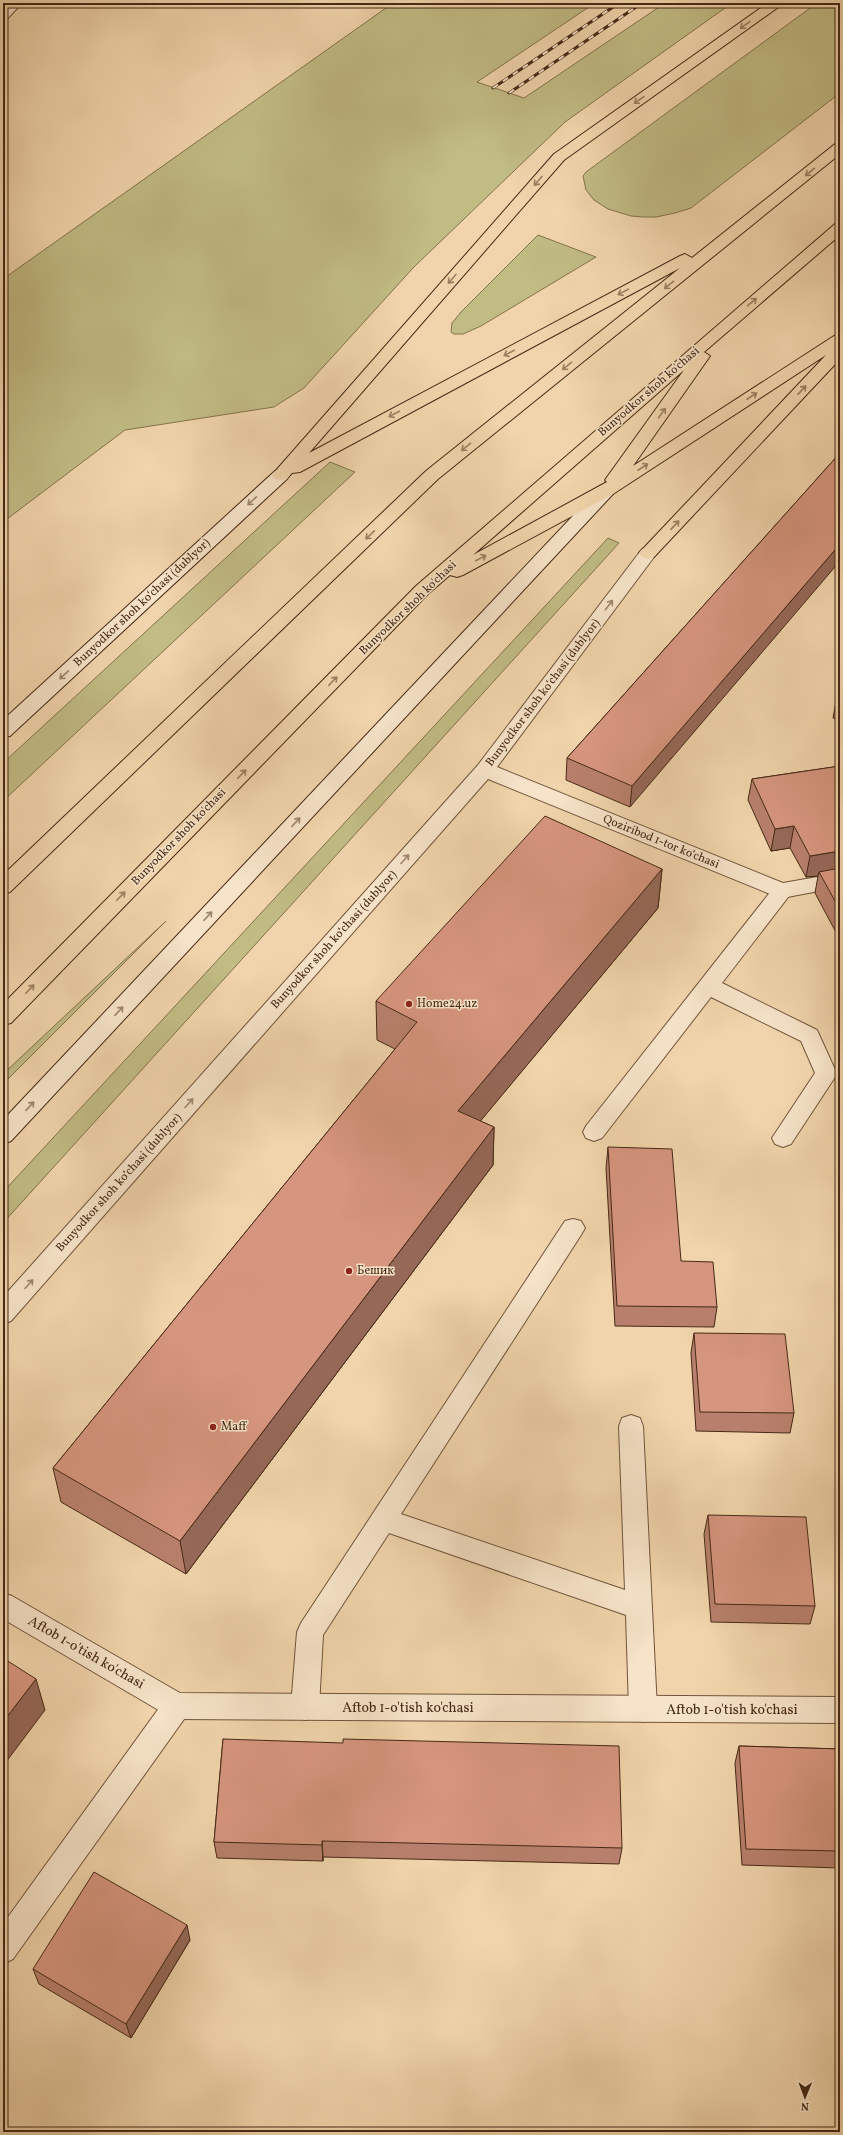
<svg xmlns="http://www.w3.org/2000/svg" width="843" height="2135" viewBox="0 0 843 2135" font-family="Vollkorn,serif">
  <rect width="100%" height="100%" fill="#f1d4ab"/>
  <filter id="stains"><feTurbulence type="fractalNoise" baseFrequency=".005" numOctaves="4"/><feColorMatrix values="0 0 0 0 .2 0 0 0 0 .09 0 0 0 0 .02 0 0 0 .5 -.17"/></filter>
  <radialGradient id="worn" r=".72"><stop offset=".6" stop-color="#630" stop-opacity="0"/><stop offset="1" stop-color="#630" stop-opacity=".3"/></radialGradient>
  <path fill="#c1bb84" stroke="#84724d" d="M393 3H595L477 82 524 98 665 3H732L565 122 414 267 304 388 274 407 125 430 3 522V279Z
    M817 3H840V93L691 208 675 213 656 217H643L631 216 608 209 594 200 586 190 583 176 586 172Z
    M538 235 596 257 481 326 463 334H454L451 332 452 323 461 312Z
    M330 462 355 472 3 801V763Z
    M608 538 619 543 3 1223V1192Z
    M166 921 3 1084V1074Z"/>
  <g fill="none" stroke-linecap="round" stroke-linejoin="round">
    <g stroke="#71543b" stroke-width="2">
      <path id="lane" d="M7 3H22L8 18 3 19V7Z
        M782 884 789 886 792 891 789 896 722 983 817 1030 837 1074 791 1144 783 1147 775 1144 772 1138 815 1073 801 1041 711 997 602 1138 594 1141 586 1138 583 1132 586 1126 775 886Z
        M573 1219 581 1221 585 1228 581 1235 401 1514 625 1590 619 1426 622 1418 631 1415 640 1418 643 1426 657 1709 653 1718 643 1722 633 1718 629 1709 626 1615 389 1533 323 1635 319 1707 315 1716 305 1720 295 1716 291 1707 297 1632 301 1623 565 1221Z
        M177 1693 187 1697 191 1706 187 1715 13 1959 3 1964V1924L167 1697Z"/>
    </g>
    <g stroke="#71543b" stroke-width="2">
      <path id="street" d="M648 547 654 549 657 553 654 557 497 767 783 883 840 873V887L782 898 775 896 488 779 11 1321 3 1324V1297L478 765 642 549Z
        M3 1593 12 1596 180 1693 840 1697V1723L177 1719 167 1715 3 1619Z"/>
    </g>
    <g stroke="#462916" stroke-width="2">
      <path id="secondary" d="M281 470 287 471 290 475 287 479 10 736 3 737V720L275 471Z
        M607 485 613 486 616 490 613 494 11 1141 3 1144V1120L601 486Z"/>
    </g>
    <g stroke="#462916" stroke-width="2">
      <path id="primary" d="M768 3H784L564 160 309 453 680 256 685 254 692 258 835 144 840 143V154L438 479 10 892 3 894V875L426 471 680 268 300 472 292 473C287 479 283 481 275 479L272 475 554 154Z
        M840 222V235L704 352 710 356 633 466 834 336 840 334V359L654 557 648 559 642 557 639 553 826 355 613 494 463 575 457 577 450 575 428 594 11 1023 3 1025V1004L416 586 835 224ZM684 370 605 480 607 482 473 555Z"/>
    </g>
    <use href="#lane" fill="#f6e3c8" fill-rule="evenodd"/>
    <use href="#street" fill="#f6e3c8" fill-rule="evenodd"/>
    <use href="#secondary" fill="#f6e3c8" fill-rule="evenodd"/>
    <use href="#primary" fill="#f1d4ab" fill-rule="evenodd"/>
    <g stroke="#462916" stroke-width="3">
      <path id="rail" d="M493 88 619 3
        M509 93 642 3"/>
    </g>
    <use href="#rail" stroke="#f6e3c8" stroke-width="2" stroke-dasharray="6" stroke-linecap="butt"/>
  </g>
  <path fill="#b8806c" stroke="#462916" d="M840 453 630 807 566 780 567 758Z
    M840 692V721L833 718 837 696Z
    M840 766V940L815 893 818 876 806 877 790 848 771 851 748 800 752 779Z
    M662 869 658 908 480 1121 494 1127 493 1165 186 1574 61 1502 53 1468 395 1049 377 1040 376 1001Z
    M608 1147 681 1261 717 1307 714 1327 615 1326 606 1168Z
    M694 1333 794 1413 790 1433 696 1431 691 1353Z
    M708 1515 815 1606 810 1624 711 1622 704 1534Z
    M223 1739 622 1848 619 1864 323 1857V1861L217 1858 214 1842Z
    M739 1746 840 1749V1868L742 1865 735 1763Z
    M190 1940 131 2038 39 1984 33 1969Z"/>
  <path fill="#966858" stroke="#462916" d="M840 544V561L630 807 632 786Z
    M794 826 790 848 771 851 775 829Z
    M840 851V872H819L818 876 806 877 810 856Z
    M662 869 658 908 458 1148V1111Z
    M494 1127 493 1165 186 1574 180 1541Z
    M36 1679 45 1710 3 1766V1722Z
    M322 1841 323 1857V1861L322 1845Z
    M187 1925 190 1940 131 2038 126 2024Z"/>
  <path fill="#d6957e" stroke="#462916" d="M840 453V544L632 786 567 758Z
    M840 692V697L837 696Z
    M840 766V851L810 856 794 826 775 829 752 779Z
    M545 816 662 869 458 1111 494 1127 180 1541 53 1468 417 1022 376 1001Z
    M840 868V910L819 872Z
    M608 1147 672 1149 681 1261 713 1262 717 1307 617 1306Z
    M694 1333 785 1334 794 1413 700 1412Z
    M708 1515 806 1517 815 1606 715 1604Z
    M3 1658 36 1679 3 1722Z
    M223 1739 343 1743V1739L619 1746 622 1848 322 1841V1845L214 1842Z
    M739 1746 840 1749V1851L746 1849Z
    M94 1872 187 1925 126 2024 33 1969Z"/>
  <defs><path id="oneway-shaft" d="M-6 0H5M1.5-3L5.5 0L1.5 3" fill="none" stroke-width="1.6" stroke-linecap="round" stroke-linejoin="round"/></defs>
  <g stroke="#9c7e60">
    <use href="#oneway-shaft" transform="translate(745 25) rotate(145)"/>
    <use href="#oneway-shaft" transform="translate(639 100) rotate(145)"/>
    <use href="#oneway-shaft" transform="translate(810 172) rotate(141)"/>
    <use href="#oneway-shaft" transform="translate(538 181) rotate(131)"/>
    <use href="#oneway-shaft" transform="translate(452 279) rotate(131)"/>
    <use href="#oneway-shaft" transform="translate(669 285) rotate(141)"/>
    <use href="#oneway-shaft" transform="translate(623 292) rotate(152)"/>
    <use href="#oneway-shaft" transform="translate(752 302) rotate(-40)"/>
    <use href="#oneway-shaft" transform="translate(509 353) rotate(152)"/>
    <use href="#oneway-shaft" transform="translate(567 366) rotate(141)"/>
    <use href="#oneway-shaft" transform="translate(802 390) rotate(-47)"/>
    <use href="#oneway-shaft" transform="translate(752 396) rotate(-33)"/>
    <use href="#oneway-shaft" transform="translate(662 413) rotate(-55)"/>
    <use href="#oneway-shaft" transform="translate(394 414) rotate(152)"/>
    <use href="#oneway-shaft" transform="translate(466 447) rotate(141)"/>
    <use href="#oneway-shaft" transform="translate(643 467) rotate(-33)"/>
    <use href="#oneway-shaft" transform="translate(675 525) rotate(-47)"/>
    <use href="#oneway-shaft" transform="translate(370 535) rotate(136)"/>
    <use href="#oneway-shaft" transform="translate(481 558) rotate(-28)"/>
    <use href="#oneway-shaft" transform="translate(333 681) rotate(-46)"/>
    <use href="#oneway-shaft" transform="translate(242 774) rotate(-46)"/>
    <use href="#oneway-shaft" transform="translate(121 896) rotate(-46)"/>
    <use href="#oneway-shaft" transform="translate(30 989) rotate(-46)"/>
  </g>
  <g stroke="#9e866f">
    <use href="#oneway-shaft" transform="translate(252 501) rotate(137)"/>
    <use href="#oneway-shaft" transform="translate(609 605) rotate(-53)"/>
    <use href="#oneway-shaft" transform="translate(64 675) rotate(137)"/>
    <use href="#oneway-shaft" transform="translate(296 822) rotate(-47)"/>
    <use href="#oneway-shaft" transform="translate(405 859) rotate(-48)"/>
    <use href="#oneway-shaft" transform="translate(208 916) rotate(-47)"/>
    <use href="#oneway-shaft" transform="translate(119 1011) rotate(-47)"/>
    <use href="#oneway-shaft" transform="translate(189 1103) rotate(-48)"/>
    <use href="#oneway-shaft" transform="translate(30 1106) rotate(-47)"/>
    <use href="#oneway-shaft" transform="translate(29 1284) rotate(-48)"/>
  </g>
  <g fill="#8f2418" stroke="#f6e3c8" stroke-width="1.5">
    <circle cx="409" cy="1004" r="4"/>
    <circle cx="349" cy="1271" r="4"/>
    <circle cx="213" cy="1427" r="4"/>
  </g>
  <g text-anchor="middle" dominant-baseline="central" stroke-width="3" stroke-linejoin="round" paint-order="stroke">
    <g font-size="12" fill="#462916" stroke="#f6e3c8">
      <text transform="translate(649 392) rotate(-41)">Bunyodkor shoh ko'chasi</text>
      <text transform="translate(142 603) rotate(-43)">Bunyodkor shoh koʻchasi (dublyor)</text>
      <text transform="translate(408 608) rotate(-44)">Bunyodkor shoh ko'chasi</text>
      <text transform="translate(543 693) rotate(-53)">Bunyodkor shoh koʻchasi (dublyor)</text>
      <text transform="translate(179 837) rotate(-46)">Bunyodkor shoh ko'chasi</text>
      <text transform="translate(661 842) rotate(22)">Qoziribod 1-tor ko‘chasi</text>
      <text transform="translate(334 940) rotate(-48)">Bunyodkor shoh koʻchasi (dublyor)</text>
      <text transform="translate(119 1183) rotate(-48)">Bunyodkor shoh koʻchasi (dublyor)</text>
    </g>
    <g font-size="12" fill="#462916" stroke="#f6e3c8" text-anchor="start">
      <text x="417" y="1004">Home24.uz</text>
      <text x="357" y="1271">Бешик</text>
      <text x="221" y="1427">Maff</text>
    </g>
    <g font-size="14" fill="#462916" stroke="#f6e3c8">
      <text transform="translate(86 1653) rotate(30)">Aftob 1-o'tish ko'chasi</text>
      <text x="408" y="1708">Aftob 1-o'tish ko'chasi</text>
      <text x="732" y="1710">Aftob 1-o'tish ko'chasi</text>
    </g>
  </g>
  <rect width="843" height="2135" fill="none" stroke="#f1d4ab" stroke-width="16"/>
  <rect x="4" y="4" width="835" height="2127" fill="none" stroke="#462916" stroke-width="2"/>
  <rect x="8" y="8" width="827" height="2119" fill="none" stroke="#462916"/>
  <g transform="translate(805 2097) rotate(181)" stroke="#f6e3c8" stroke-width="3" paint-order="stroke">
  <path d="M0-3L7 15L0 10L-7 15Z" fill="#462916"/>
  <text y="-6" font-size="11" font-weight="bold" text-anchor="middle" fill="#462916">N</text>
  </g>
  <rect width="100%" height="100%" filter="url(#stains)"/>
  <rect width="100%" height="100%" fill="url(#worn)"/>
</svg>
